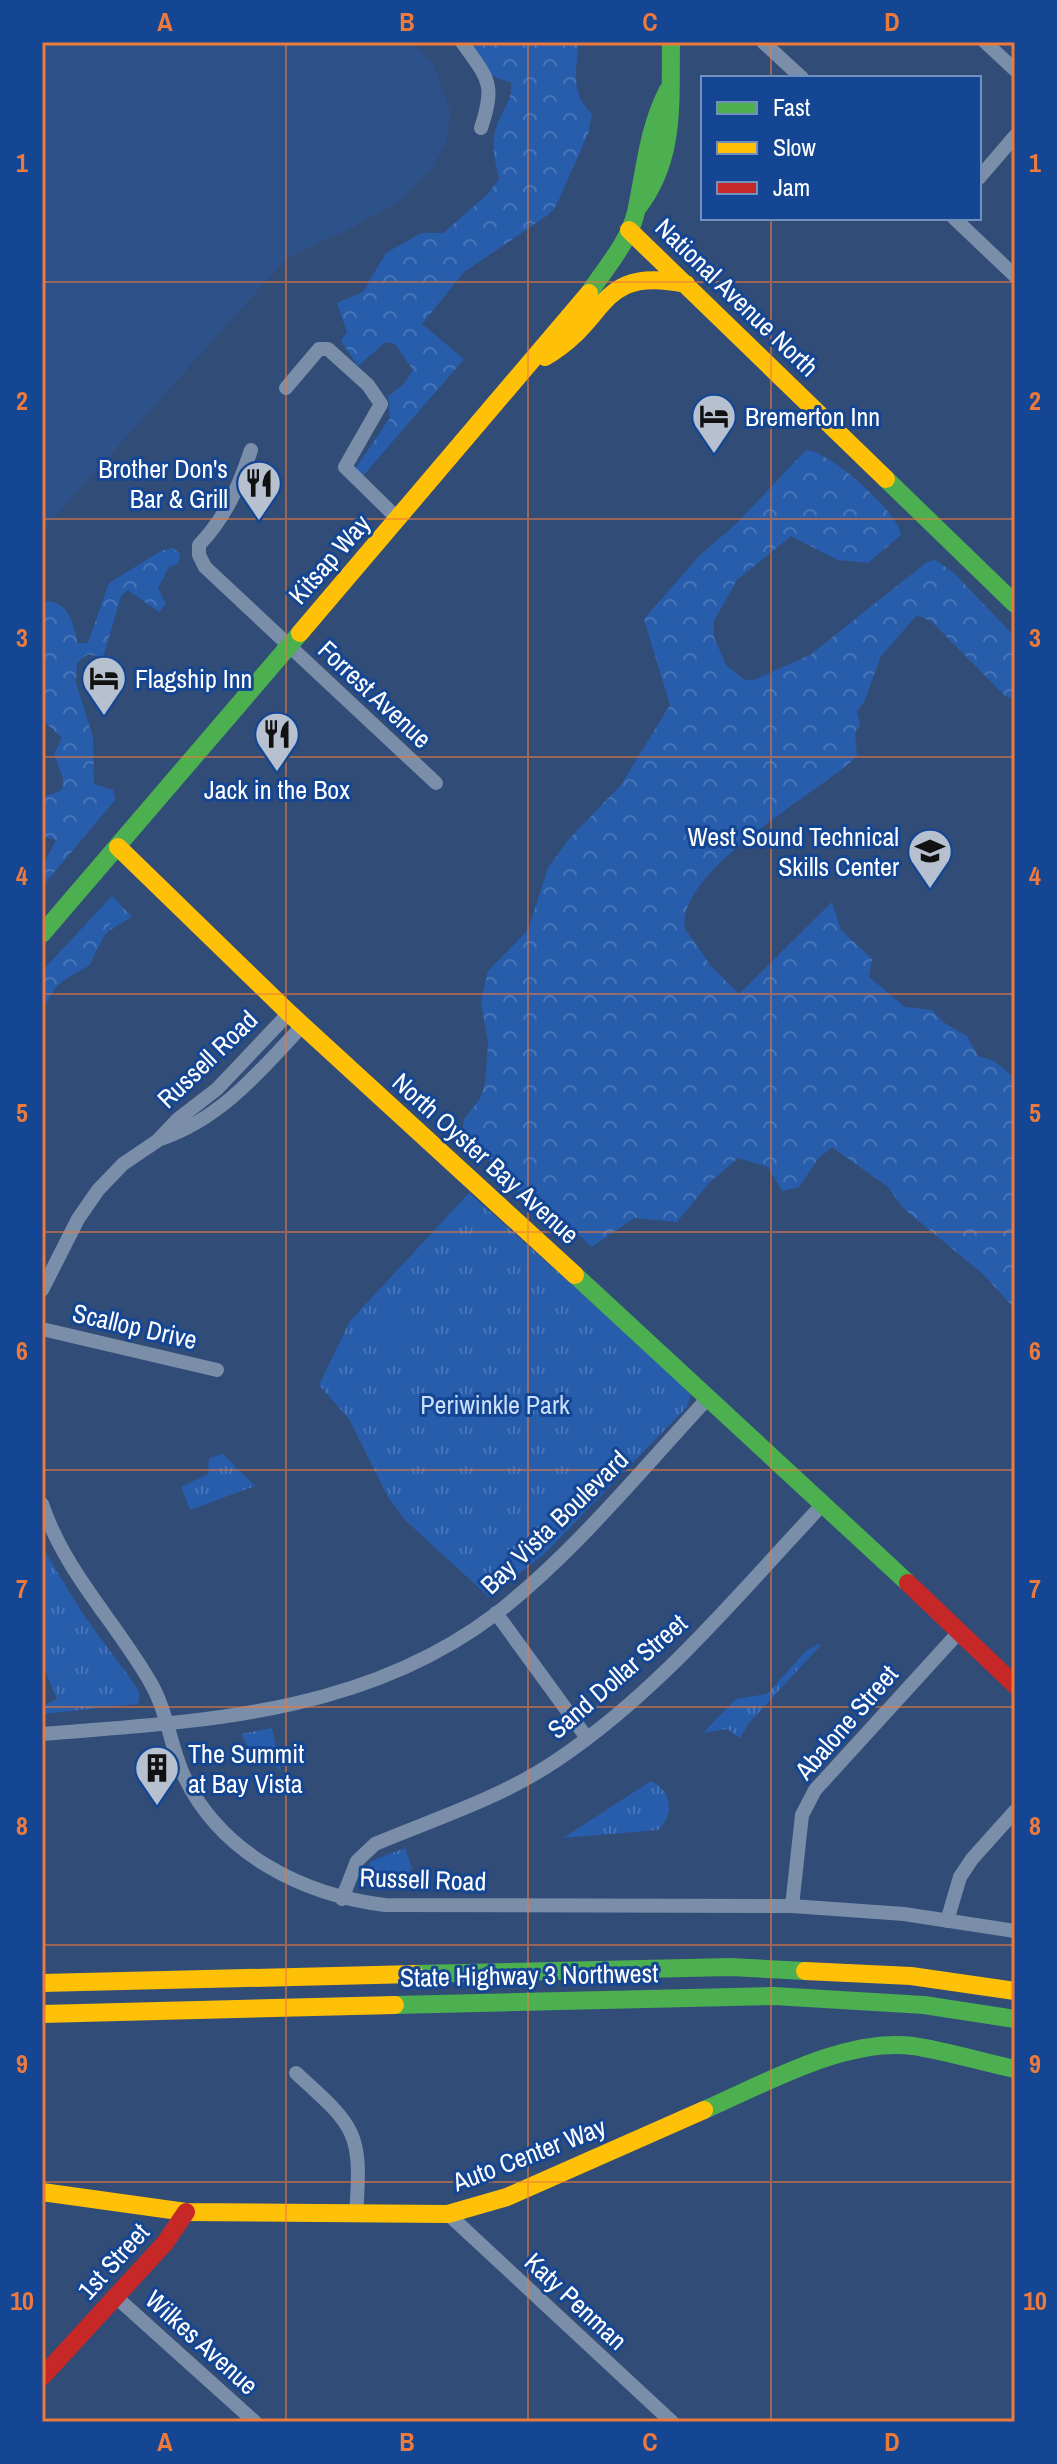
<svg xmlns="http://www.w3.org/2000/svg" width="1057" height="2464" viewBox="0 0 1057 2464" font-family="'Archivo Narrow',sans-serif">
  <defs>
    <pattern id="grass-tufts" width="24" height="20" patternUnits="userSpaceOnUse" patternTransform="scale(2)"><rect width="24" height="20" fill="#275dab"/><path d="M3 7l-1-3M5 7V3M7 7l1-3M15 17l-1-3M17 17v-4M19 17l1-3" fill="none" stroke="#4775b8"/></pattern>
    <pattern id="forest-crowns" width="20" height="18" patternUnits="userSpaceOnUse" patternTransform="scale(2)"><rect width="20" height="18" fill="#275dab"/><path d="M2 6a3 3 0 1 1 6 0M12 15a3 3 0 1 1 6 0" fill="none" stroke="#4775b8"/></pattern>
  </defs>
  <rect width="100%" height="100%" fill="#314c77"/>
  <path fill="url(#grass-tufts)" d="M112 896 132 917C81 946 71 960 42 1011V971Z
    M469 1193 686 1386 691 1394 687 1407 543 1555 489 1597 405 1520 388 1497 349 1419 319 1385 350 1321Z
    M223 1454 255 1486 190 1510 181 1487 208 1474 209 1458Z
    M42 1547 85 1617 135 1685 140 1695 138 1704 42 1714V1706L57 1699 42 1663Z
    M818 1644 821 1645 748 1724 740 1738 727 1729 703 1733 736 1699 767 1694 806 1651Z
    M272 1728 281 1771 266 1758 252 1754 241 1734Z
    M651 1781C671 1790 676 1815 658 1830L563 1838Z
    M405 1848 412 1868 406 1875 365 1873 371 1861Z"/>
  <path fill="url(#forest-crowns)" d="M471 42H579C576 70 570 94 592 114L588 134 556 206 548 215 464 272 422 324 464 359 362 477 355 469 390 418 388 396 404 384 413 370 395 344 386 342 358 366 341 341 347 332 337 303 363 292 386 253 421 233H443L487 195 499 179C496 165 491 147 495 132 499 113 513 103 511 83L490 75Z
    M806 450C829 450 900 514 901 535L868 563 838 560 791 536 737 580 714 621V637L726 665 745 680H754L810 655 927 562 935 560 953 572 1015 637V700L1005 696 932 622 917 615 881 656 864 702 857 711 860 725 855 732 857 756C821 792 674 870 685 929L711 966 739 994 832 902 841 930 872 959 869 977 905 1007 932 1010 943 1022 967 1036 978 1056 994 1061 1015 1078V1309L983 1274 903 1208 888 1187 832 1147 818 1159 799 1187 782 1191 768 1167 738 1158 709 1183 677 1222 634 1218 592 1247 572 1229 530 1204 462 1131 464 1119 480 1099 485 1084 488 1043 481 1002 488 971 528 930 548 868 568 840 621 785 670 705 644 619 699 556 737 523Z
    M173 548 180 554 178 564 169 567 158 588 166 604 159 612 128 590 121 596 103 658 88 654 77 663 76 683 93 737 94 784 113 790 115 800 42 887V867L56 840 42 836V798L62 790 63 778 54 754 62 738 45 722 42 602C67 598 73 622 78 643H88L109 583 161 551Z
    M117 898C114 924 100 941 90 965L64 980 42 1001V975L86 935Z"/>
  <path fill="#275dab" d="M402 1310 418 1334 387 1354 371 1330Z"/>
  <path fill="#2d5189" d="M42 42 65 45 94 42H412L434 65 450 110 447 141 432 168 400 201 348 230 287 258 42 531Z"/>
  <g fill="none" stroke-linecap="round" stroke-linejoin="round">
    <path stroke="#7a8da9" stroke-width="14" d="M462 42C488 79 496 83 481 128
      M763 42 802 78
      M985 42 1015 70
      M979 178 1015 136
      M954 218 1015 276
      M286 388 319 349H328L368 385 381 404 345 467 398 519
      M251 450C239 486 226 517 199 545V555L205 567 436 783
      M161 1139C222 1118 260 1071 303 1025
      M42 1290 78 1219 98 1190 123 1164 157 1141 178 1119 217 1089 289 1013
      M42 1329 217 1370
      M42 1504C65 1572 114 1620 149 1680 167 1709 170 1746 184 1776 221 1854 303 1895 385 1905L792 1906 904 1914 1015 1931
      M496 1613 587 1738
      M42 1734C202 1721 363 1715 497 1613 576 1551 641 1470 709 1397
      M342 1899 357 1861 375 1844C437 1818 501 1798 557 1760 660 1691 739 1593 824 1503
      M792 1906 802 1815 815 1790 960 1631
      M947 1921 960 1877 972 1859 1015 1811
      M296 2073C357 2128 362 2132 356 2215
      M448 2214 672 2422
      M116 2297 255 2422"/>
    <path stroke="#4caf50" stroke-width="18" d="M639 206C676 157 670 101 671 42
      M589 293C605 269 630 240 636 212 645 170 648 128 668 90
      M886 479 1015 604
      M42 934 300 633
      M575 1275 908 1583
      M415 1974 731 1967 805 1971
      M395 2005 774 1996 924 2005 1015 2019
      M704 2110C764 2084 846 2037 913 2046 947 2051 981 2062 1015 2069"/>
    <path stroke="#ffc107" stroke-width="18" d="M629 230 886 479
      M545 357C611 319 596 265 686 284
      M300 633 589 293
      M118 847 289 1013 575 1275
      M805 1971 911 1976 1015 1991
      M42 1983 415 1974
      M42 2014 395 2005
      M42 2192 186 2212 448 2214 507 2197 704 2110"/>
    <path stroke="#c62828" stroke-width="18" d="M908 1583 1015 1685
      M42 2377 165 2243 186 2212"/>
  </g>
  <path fill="none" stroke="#ed7a3d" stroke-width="2" stroke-opacity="0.55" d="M286 42V2422M528 42V2422M771 42V78M771 218V2422M42 282H1015M42 519H1015M42 757H1015M42 994H1015M42 1232H1015M42 1470H1015M42 1707H1015M42 1945H1015M42 2182H1015"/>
  <defs>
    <g id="hotel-pin" transform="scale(2.3)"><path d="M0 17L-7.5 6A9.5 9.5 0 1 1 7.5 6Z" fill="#b7c0cf" stroke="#144694"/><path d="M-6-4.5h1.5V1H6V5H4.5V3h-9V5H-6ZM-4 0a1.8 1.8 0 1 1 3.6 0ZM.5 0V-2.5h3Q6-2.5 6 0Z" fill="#111"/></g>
    <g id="restaurant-pin" transform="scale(2.3)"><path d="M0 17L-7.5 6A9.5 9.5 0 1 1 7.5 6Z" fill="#b7c0cf" stroke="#144694"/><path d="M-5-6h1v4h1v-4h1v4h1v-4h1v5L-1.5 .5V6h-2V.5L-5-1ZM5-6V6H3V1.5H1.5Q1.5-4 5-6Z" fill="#111"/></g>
    <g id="school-pin" transform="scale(2.3)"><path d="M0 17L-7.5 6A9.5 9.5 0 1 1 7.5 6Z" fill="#b7c0cf" stroke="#144694"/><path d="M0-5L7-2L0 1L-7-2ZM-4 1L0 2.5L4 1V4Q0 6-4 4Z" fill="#111"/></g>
    <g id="building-pin" transform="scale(2.3)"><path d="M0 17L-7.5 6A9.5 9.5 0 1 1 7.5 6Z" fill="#b7c0cf" stroke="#144694"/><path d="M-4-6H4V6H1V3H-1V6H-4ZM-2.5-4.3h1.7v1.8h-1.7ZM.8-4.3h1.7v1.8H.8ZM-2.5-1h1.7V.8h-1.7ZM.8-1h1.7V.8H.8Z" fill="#111"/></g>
  </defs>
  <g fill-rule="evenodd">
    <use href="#hotel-pin" x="714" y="416"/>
    <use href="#restaurant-pin" x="259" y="483"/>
    <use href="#hotel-pin" x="104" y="678"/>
    <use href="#restaurant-pin" x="277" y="734"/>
    <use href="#school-pin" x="930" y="851"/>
    <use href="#building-pin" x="157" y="1768"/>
  </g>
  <g text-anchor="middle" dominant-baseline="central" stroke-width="6" stroke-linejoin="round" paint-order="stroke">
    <g font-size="26" fill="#fff" stroke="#144694">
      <text transform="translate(737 297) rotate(44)">National Avenue North</text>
      <text transform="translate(329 559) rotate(-49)">Kitsap Way</text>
      <text transform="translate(375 694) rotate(43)">Forrest Avenue</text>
      <text transform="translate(207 1059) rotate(-44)">Russell Road</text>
      <text transform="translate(486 1158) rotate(42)">North Oyster Bay Avenue</text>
      <text transform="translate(135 1326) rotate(13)">Scallop Drive</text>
      <text transform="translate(554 1522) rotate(-44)">Bay Vista Boulevard</text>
      <text transform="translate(617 1676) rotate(-41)">Sand Dollar Street</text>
      <text transform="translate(846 1722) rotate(-49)">Abalone Street</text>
      <text transform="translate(423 1879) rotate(2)">Russell Road</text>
      <text transform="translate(529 1975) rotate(-1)">State Highway 3 Northwest</text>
      <text transform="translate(529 2154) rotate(-21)">Auto Center Way</text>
      <text transform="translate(113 2261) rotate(-48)">1st Street</text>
      <text transform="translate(576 2301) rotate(43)">Katy Penman</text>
      <text transform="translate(202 2342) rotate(42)">Wilkes Avenue</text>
    </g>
    <g font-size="26" fill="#fff" stroke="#144694" text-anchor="start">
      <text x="745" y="416">Bremerton Inn</text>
      <text x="228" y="468" text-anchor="end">Brother Don's<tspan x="228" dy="30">Bar &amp; Grill</tspan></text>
      <text x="135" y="678">Flagship Inn</text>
      <text x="277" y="789" text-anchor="middle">Jack in the Box</text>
      <text x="899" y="836" text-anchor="end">West Sound Technical<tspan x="899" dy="30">Skills Center</tspan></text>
      <text x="188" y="1753">The Summit<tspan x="188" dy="30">at Bay Vista</tspan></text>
    </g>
    <g font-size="26" fill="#cadffc" stroke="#144694">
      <text x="495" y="1404">Periwinkle Park</text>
    </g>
  </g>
  <rect width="1057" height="2464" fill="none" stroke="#144694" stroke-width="88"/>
  <rect x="701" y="76" width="280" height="144" fill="#144694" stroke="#7290bf" stroke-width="2"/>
  <rect x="717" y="102" width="40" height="12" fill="#4caf50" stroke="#7290bf" stroke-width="2"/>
  <text x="773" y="116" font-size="24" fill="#ffffff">Fast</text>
  <rect x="717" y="142" width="40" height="12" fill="#ffc107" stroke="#7290bf" stroke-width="2"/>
  <text x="773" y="156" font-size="24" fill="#ffffff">Slow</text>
  <rect x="717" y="182" width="40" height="12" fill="#c62828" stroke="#7290bf" stroke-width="2"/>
  <text x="773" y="196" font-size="24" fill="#ffffff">Jam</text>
  <rect x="44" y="44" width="969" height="2376" fill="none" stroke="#ed7a3d" stroke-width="3"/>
  <g font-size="26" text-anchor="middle" font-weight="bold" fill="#ed7a3d">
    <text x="165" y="31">A</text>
    <text x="407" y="31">B</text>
    <text x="650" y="31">C</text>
    <text x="892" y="31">D</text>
    <text x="22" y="172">1</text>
    <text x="1035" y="172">1</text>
    <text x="22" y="410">2</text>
    <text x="1035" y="410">2</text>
    <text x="22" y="647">3</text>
    <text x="1035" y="647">3</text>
    <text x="22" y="885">4</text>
    <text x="1035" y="885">4</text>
    <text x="22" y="1122">5</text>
    <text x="1035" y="1122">5</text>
    <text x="22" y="1360">6</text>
    <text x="1035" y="1360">6</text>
    <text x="22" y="1598">7</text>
    <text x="1035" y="1598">7</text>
    <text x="22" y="1835">8</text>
    <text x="1035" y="1835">8</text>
    <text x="22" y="2073">9</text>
    <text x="1035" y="2073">9</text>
    <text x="22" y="2310">10</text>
    <text x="1035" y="2310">10</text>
    <text x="165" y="2451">A</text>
    <text x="407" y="2451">B</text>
    <text x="650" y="2451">C</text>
    <text x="892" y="2451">D</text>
  </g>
</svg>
